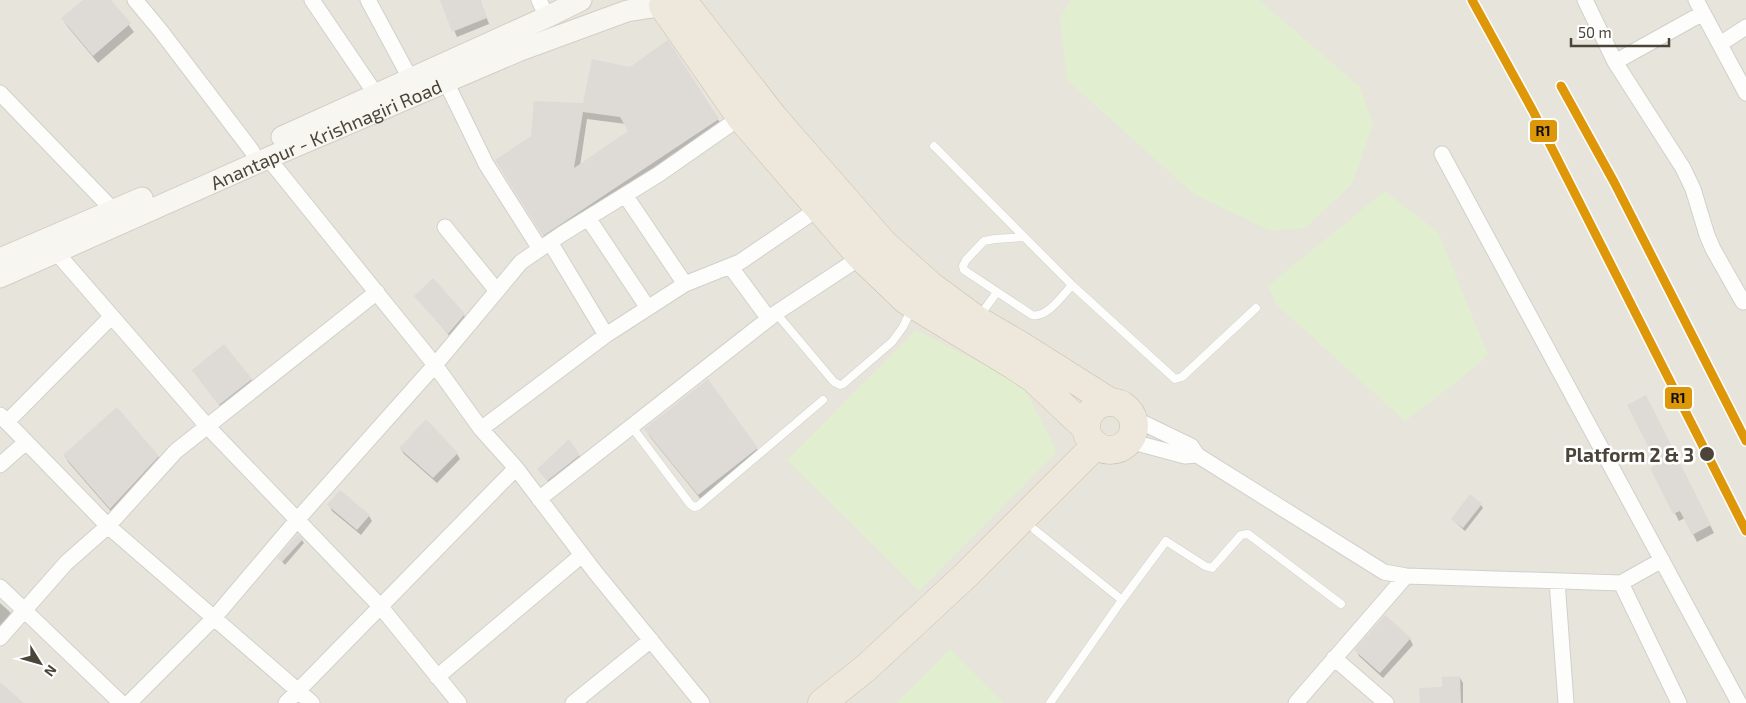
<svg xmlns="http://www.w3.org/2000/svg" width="1746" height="703" viewBox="0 0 1746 703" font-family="'Exo 2',sans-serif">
  <rect width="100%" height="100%" fill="#f4f2ee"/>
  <path fill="#e7e4dc" d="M0 0H1746V703H0Z"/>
  <path fill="#e1eecf" d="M1071 0H1259L1360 87 1373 124 1352 184 1305 228 1270 231 1194 194 1067 80 1060 18Z
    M1385 191 1438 232 1488 355 1459 380 1405 421 1277 305 1268 286Z
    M916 330 1022 384 1057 452 919 591 787 460Z
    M950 649 1004 703H896Z"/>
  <path fill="#0003" fill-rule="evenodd" d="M85 0H110L134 32 98 63 67 26 63 19Z
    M441 0H480L489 24 457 37Z
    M667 42 723 127 548 243 501 168 630 68ZM587 119 626 124 629 131 580 166Z
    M416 296 464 315 467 321 452 339Z
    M197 376 251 379 255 385 223 410Z
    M1650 404 1714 533 1697 542 1685 518 1679 521 1652 469 1659 465Z
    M646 429 757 449 761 456 703 502 650 437Z
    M400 448 457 454 460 459 437 483 404 454Z
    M64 455 158 456 163 464 115 516 69 463Z
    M579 455 582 461 551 485 538 469Z
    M329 505 369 516 372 521 361 535 332 511Z
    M1481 505 1483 508 1465 531 1452 519Z
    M302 540 304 543 285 565 279 558Z
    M0 603 9 611 13 616 0 632Z
    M1410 639 1413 645 1383 678 1359 656 1356 650Z
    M1460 678 1463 683V703H1421Z"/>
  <path fill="#dedbd6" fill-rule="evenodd" d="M83 0H111L131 23 93 56 61 18Z
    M440 0H480L487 18 452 32Z
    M668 40 719 119 543 236 495 160 531 136 534 101 583 103 592 59 630 67ZM583 112 620 117 628 131 574 168Z
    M433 278 465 314 448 334 414 296Z
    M224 344 252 379 219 405 192 370Z
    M708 379 758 448 698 495 644 429Z
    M1646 395 1711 525 1692 535 1680 511 1673 514 1650 468 1657 464 1627 405Z
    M117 407 159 456 110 509 63 455Z
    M426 419 458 453 433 478 399 448Z
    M569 439 580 455 547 481 537 469Z
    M340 490 370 515 357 530 327 505Z
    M1470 494 1482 504 1463 528 1451 519Z
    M298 534 303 539 282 562 277 558Z
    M1385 615 1411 638 1380 673 1354 650Z
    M1460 676 1461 703H1420L1419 688 1442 687V677Z
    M0 682 24 703H0Z"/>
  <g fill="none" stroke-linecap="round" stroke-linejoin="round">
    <g stroke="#d2d0cb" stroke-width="9">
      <path id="lane" d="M934 146 1072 285 1175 379 1182 377 1256 308
        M1024 237 995 239 984 241 966 260 963 266 964 270 1032 315C1046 319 1063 295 1072 285
        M776 313 834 382 840 385 843 384 892 342 903 327 912 308
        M979 317 997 292
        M632 427 690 504 694 507 698 506 823 400
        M1035 530 1122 600
        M1050 703 1122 600 1166 541 1205 566 1212 568 1241 535 1248 534 1341 604"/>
    </g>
    <g stroke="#d2d0cb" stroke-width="17">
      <path id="street" d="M135 0 160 30 252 151
        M312 0 375 93
        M368 0 410 78
        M539 0 547 17
        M1585 0 1615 62 1683 168 1693 189 1707 235 1713 249 1743 302
        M1696 0 1746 93
        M1720 44 1746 27
        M1615 62 1703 13
        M446 82 486 164 540 249
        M0 93 113 210
        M1442 154 1739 703
        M268 158 435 365 481 429 516 468 595 572 702 703
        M625 195 685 284
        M588 218 648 308
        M445 227 497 291
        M550 242 606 335
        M56 252 207 426 380 606 459 703
        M730 266 769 319
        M0 415 108 526 312 703
        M1133 418 1191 446 1197 455 1384 572 1406 576 1621 583 1679 703
        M7 422 111 317
        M481 429 606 335 685 284 740 262 819 208
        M1129 441 1185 456 1197 455
        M0 465 26 442
        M539 499 776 313 861 257
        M1557 581 1566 703
        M1621 583 1662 560
        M0 587 121 703
        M0 638 66 563 108 526 176 451 377 292
        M1334 658 1386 703
        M437 677 582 555
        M129 703 214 618 297 520 435 365 521 262 562 234 659 174 745 114
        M286 703 516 468
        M573 703 651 640
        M1296 703 1406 576"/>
    </g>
    <g stroke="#d3cfc5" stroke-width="23">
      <g id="secondary">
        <path d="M282 137 547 17 581 0"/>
        <path d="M0 259 142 198"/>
        <path id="s1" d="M0 277 268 158 518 51 627 11 659 6"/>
      </g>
    </g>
    <g stroke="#ccbfa9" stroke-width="29">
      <path id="highway" d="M682 0 775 119 884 244 931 286 977 320 1020 345 1110 402
        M663 6 741 118 861 257 906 300 1013 365 1034 379 1086 428
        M1086 426a24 24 0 1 1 48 0a24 24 0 1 1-48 0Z
        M822 703 867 667 966 575 1096 445"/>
    </g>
    <use href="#lane" stroke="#fdfdfc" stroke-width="8"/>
    <use href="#street" stroke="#fdfdfc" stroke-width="15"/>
    <use href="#secondary" stroke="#f7f6f1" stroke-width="21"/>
    <use href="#highway" stroke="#ede8db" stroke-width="28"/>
    <g stroke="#fff" stroke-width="12">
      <path id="rail-1" d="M1472 0 1533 111 1746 531
        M1561 86 1614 182 1746 441"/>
    </g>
    <use href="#rail-1" stroke="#dd9709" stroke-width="9"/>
  </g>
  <circle fill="#4b4439" stroke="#fff" stroke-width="2" cx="1707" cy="454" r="8"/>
  <g text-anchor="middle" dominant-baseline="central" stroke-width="5" stroke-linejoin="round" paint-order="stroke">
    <g font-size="19" fill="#4b4439" stroke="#fff">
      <text stroke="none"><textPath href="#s1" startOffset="356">Anantapur - Krishnagiri Road</textPath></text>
    </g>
    <g font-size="19" font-weight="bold" fill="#4b4439" stroke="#fff" text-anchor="end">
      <text x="1694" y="454">Platform 2 &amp; 3</text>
    </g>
  </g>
  <g stroke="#fff" stroke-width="2">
    <rect x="1529" y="119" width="29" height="24" rx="5" fill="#dd9709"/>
    <rect x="1664" y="386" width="29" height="24" rx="5" fill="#dd9709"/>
  </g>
  <g font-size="14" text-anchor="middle" font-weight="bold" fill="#111">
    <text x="1543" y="136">R1</text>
    <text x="1678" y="403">R1</text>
  </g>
  <g transform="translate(40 663) rotate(127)" stroke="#ffffff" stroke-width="4" paint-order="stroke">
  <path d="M0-4L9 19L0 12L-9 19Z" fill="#4b4439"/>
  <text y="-8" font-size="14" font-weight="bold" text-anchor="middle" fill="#4b4439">N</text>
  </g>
  <path d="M1571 38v8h98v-8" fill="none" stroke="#4b4439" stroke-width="2.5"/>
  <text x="1578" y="38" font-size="15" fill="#4b4439" stroke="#ffffff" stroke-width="4" paint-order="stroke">50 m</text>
</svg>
